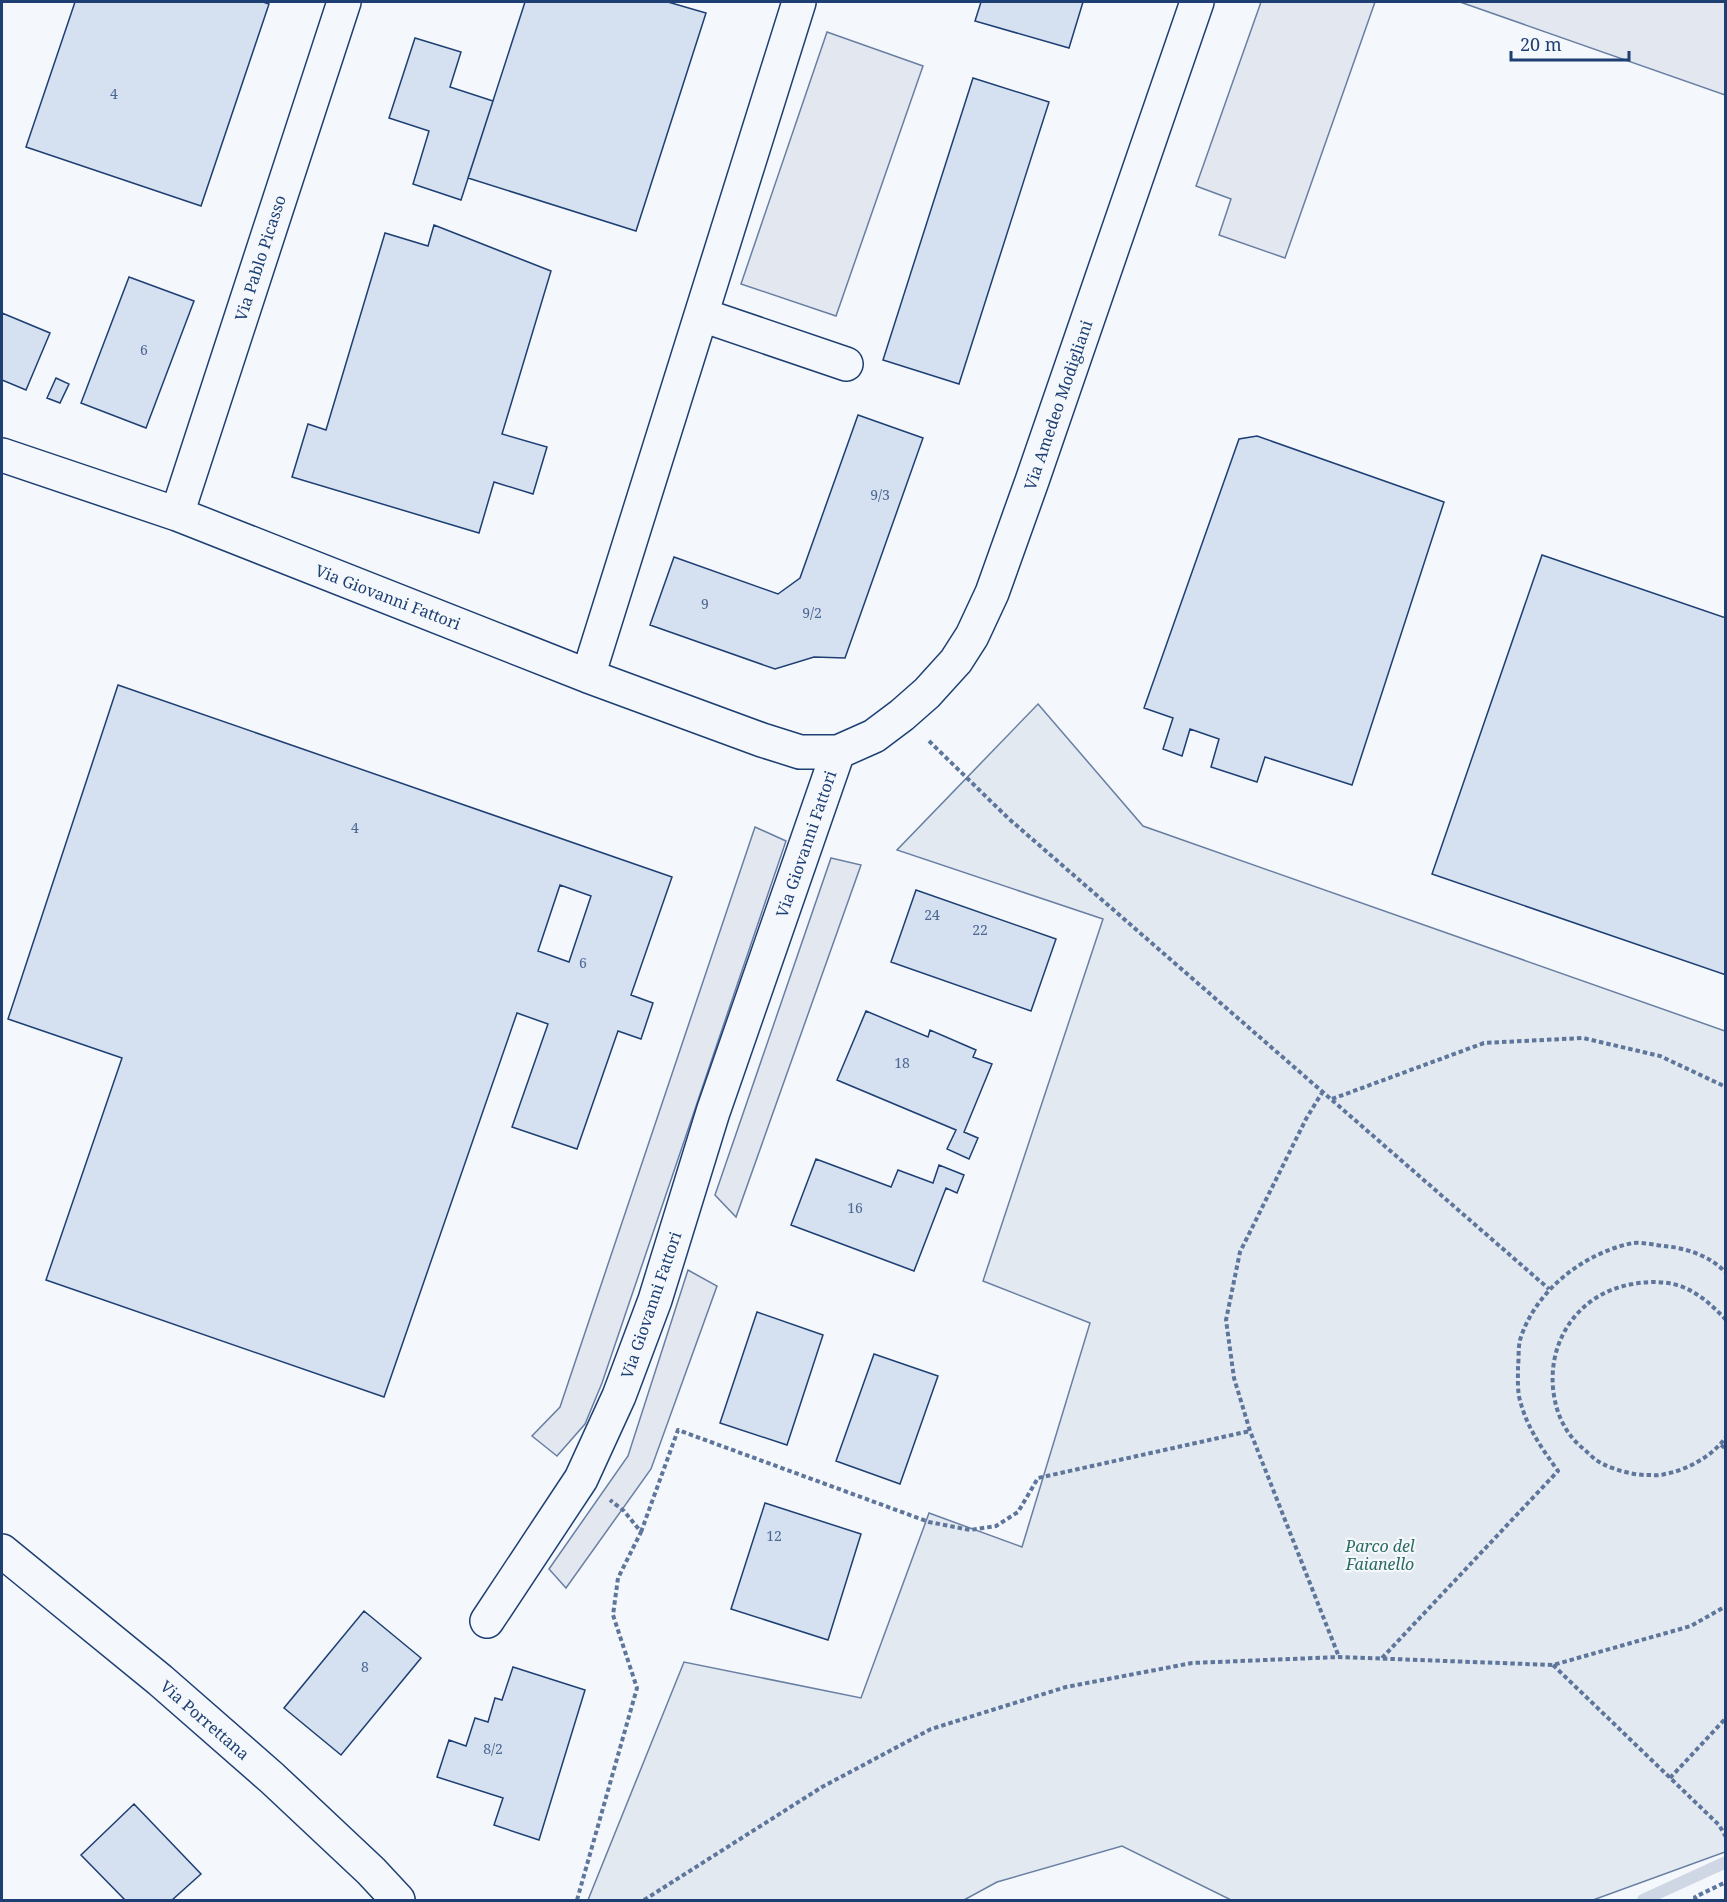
<svg xmlns="http://www.w3.org/2000/svg" width="1727" height="1902" viewBox="0 0 1727 1902" font-family="'Noto Serif',serif">
  <rect width="100%" height="100%" fill="#f4f7fb"/>
  <path fill="#e3e9f0" stroke="#687fa3" stroke-width="1.5" d="M1038 704 1143 826 1725 1031V1852L1593 1900H1231L1122 1846 997 1882 964 1900H588L684 1662 861 1698 929 1513 1022 1547 1090 1323 983 1281 1103 919 897 850Z"/>
  <path fill="#e3e8f0" stroke="#687fa3" stroke-width="1.5" d="M1261 2H1375L1285 258 1219 235 1231 199 1196 186Z
    M1460 2H1725V95Z
    M827 32 923 66 836 316 741 284Z
    M755 827 786 841 602 1383 585 1424 557 1456 532 1436 560 1407Z
    M831 858 861 865 736 1217 715 1195Z
    M688 1270 717 1286 651 1469 566 1588 549 1569 628 1456Z"/>
  <g fill="none" stroke-linecap="round" stroke-linejoin="round">
    <path stroke="#cfd7e4" stroke-width="12" d="M1643 1900 1726 1862"/>
  </g>
  <path fill="#d5e0f0" stroke="#1d3f73" stroke-width="1.5" fill-rule="evenodd" d="M75 2H263L269 4 201 206 26 147Z
    M525 2H668L706 13 636 231 468 178Z
    M981 2H1083L1069 48 975 21Z
    M415 38 461 52 450 87 493 101 461 200 413 184 429 131 389 118Z
    M973 78 1049 102 959 384 883 360Z
    M434 225 551 271 502 434 547 447 533 494 494 482 479 533 292 477 308 424 326 430 385 233 428 246Z
    M129 277 194 301 146 428 81 403Z
    M2 313 50 333 26 390 2 380Z
    M56 378 69 384 60 403 47 398Z
    M858 415 923 438 845 658 814 657 775 669 650 625 674 557 778 594 800 578Z
    M1257 436 1444 502 1352 785 1265 757 1257 782 1211 767 1219 739 1190 729 1182 756 1163 749 1173 718 1144 708 1239 439Z
    M1542 555 1726 618V975L1432 874Z
    M118 685 672 877 631 995 653 1003 641 1039 618 1031 577 1149 512 1127 548 1024 517 1013 384 1397 46 1280 122 1058 8 1019ZM560 885 591 896 569 962 538 951Z
    M916 890 1056 939 1031 1011 891 962Z
    M866 1011 928 1037 930 1030 976 1050 973 1057 992 1064 964 1132 978 1138 969 1159 947 1149 956 1130 837 1080Z
    M816 1159 891 1187 898 1170 933 1183 939 1165 964 1175 957 1193 946 1188 914 1271 791 1225Z
    M757 1312 823 1335 787 1445 720 1423Z
    M874 1354 938 1376 900 1484 836 1461Z
    M765 1503 861 1534 828 1640 731 1609Z
    M364 1611 421 1658 341 1755 284 1708Z
    M513 1667 585 1690 539 1840 494 1825 503 1798 437 1777 449 1740 466 1746 475 1718 488 1722 495 1698 502 1700Z
    M134 1804 201 1874 172 1900H125L81 1855Z"/>
  <g fill="none" stroke-linecap="round" stroke-linejoin="round">
    <g stroke="#1d3f73" stroke-width="36">
      <path id="minor" d="M702 315 846 364
        M2 455 177 514 588 676 762 740 800 752H838L713 1112 655 1300 619 1396 581 1479 487 1621
        M177 514 344 2
        M588 676 799 2
        M838 752 874 736 902 715 927 693 956 661 972 636 992 593 1032 481 1197 2"/>
    </g>
    <g stroke="#1d3f73" stroke-width="36">
      <path id="primary" d="M2 1551 160 1680 272 1778 371 1871 398 1900"/>
    </g>
    <path stroke="#5e769c" stroke-width="4" stroke-dasharray="4.5 3" stroke-linecap="butt" d="M929 741 1008 818 1549 1289
      M1323 1091 1306 1119 1240 1252 1226 1320 1234 1378 1250 1431 1339 1657
      M1332 1099 1484 1043 1583 1038 1660 1056 1726 1087
      M1726 1320C1713 1306 1700 1294 1683 1287 1667 1281 1649 1281 1633 1284 1577 1293 1543 1345 1555 1401 1559 1420 1569 1438 1585 1450 1590 1455 1596 1461 1603 1464 1615 1470 1633 1475 1647 1475 1653 1475 1659 1476 1665 1474 1687 1470 1713 1456 1726 1437
      M1721 1445 1726 1449
      M641 1532 678 1430 929 1522 970 1530 996 1526 1018 1512 1038 1478 1250 1431
      M1382 1658 1558 1471C1543 1450 1528 1429 1521 1404 1517 1393 1518 1378 1518 1367 1519 1359 1518 1348 1520 1340 1535 1291 1583 1253 1633 1243 1642 1242 1655 1245 1664 1246 1686 1248 1711 1256 1726 1273
      M1553 1665 1719 1825 1726 1837
      M1670 1778 1726 1718
      M577 1900 637 1688 613 1615 618 1578 641 1532 624 1511 610 1500
      M644 1900 822 1787 931 1729 1066 1687 1192 1663 1339 1657 1553 1665 1691 1626 1726 1606
      M1696 1900 1695 1897 1726 1882"/>
    <use href="#minor" stroke="#f4f7fb" stroke-width="33"/>
    <use href="#primary" stroke="#f4f7fb" stroke-width="33"/>
  </g>
  <g text-anchor="middle" dominant-baseline="central" stroke-width="4.5" stroke-linejoin="round" paint-order="stroke">
    <g font-size="14" fill="#4b6792">
      <text x="114" y="93">4</text>
      <text x="144" y="349">6</text>
      <text x="880" y="494">9/3</text>
      <text x="705" y="603">9</text>
      <text x="812" y="612">9/2</text>
      <text x="355" y="827">4</text>
      <text x="932" y="914">24</text>
      <text x="980" y="929">22</text>
      <text x="583" y="962">6</text>
      <text x="902" y="1062">18</text>
      <text x="855" y="1207">16</text>
      <text x="774" y="1535">12</text>
      <text x="365" y="1666">8</text>
      <text x="493" y="1748">8/2</text>
    </g>
    <g font-size="16" fill="#1d3f73" stroke="#f4f7fb">
      <text transform="translate(260 258) rotate(-72)">Via Pablo Picasso</text>
      <text transform="translate(1058 405) rotate(-71)">Via Amedeo Modigliani</text>
      <text transform="translate(388 597) rotate(21)">Via Giovanni Fattori</text>
      <text transform="translate(806 844) rotate(-71)">Via Giovanni Fattori</text>
      <text transform="translate(651 1305) rotate(-71)">Via Giovanni Fattori</text>
      <text transform="translate(205 1720) rotate(41)">Via Porrettana</text>
    </g>
    <g font-size="16" font-style="italic" fill="#2c6c60" stroke="#f4f7fb">
      <text x="1380" y="1546">Parco del<tspan x="1380" dy="18">Faianello</tspan></text>
    </g>
  </g>
  <rect width="1727" height="1902" fill="none" stroke="#1d3f73" stroke-width="6"/>
  <path d="M1511 51v9h118v-9" fill="none" stroke="#1d3f73" stroke-width="3"/>
  <text x="1520" y="51" font-size="18" fill="#1d3f73" stroke="#f4f7fb" stroke-width="4.5" paint-order="stroke">20 m</text>
</svg>
